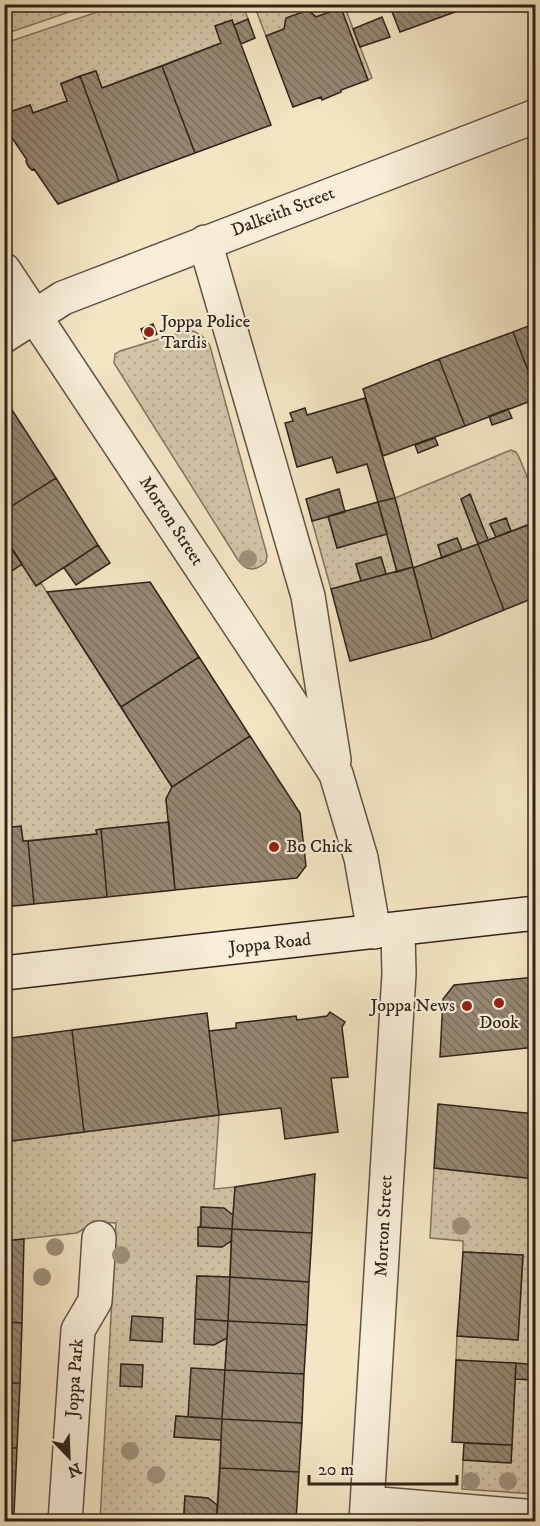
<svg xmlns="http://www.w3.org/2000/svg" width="540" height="1526" viewBox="0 0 540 1526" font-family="'IM FELL DW Pica',serif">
  <defs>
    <pattern id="grass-dots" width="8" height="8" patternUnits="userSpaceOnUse" patternTransform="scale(1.5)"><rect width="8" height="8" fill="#d3c4a7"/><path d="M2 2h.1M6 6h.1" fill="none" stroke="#b5a88f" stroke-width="1.8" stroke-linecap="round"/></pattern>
    <pattern id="building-back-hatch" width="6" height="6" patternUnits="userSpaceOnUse" patternTransform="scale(1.5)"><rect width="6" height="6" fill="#968772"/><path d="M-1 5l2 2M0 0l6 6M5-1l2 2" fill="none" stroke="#7b6e5d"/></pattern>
  </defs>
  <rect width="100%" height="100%" fill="#f4e5c4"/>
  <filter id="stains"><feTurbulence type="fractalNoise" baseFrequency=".00333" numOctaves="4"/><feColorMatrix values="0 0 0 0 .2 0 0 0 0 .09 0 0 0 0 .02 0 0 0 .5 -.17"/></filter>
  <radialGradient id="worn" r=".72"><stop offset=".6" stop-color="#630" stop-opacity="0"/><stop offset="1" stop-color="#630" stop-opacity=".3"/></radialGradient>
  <path fill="url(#grass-dots)" stroke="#827360" stroke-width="1.5" d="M86 5 87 6 5 34V15L20 5Z
    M118 5H243L248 19 234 25 232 20 215 26 221 43 102 88 95 71 61 83 67 101 33 113 30 105 5 114V43Z
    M254 5H344L372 78 368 80 341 8 316 17 308 10 284 29 266 36Z
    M189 330C199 332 205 337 210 346L267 555 266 562C255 572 246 571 238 560L114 363 115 354 120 351Z
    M511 450 516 452 519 457 535 496V522L511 531 506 518 490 524 496 537 488 540 470 495 461 499 478 544 462 550 457 538 438 545 442 558 413 568 395 498Z
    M328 516 337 548 387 534 397 572 386 574 381 557 356 564 361 581 331 589 312 521Z
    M22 564 36 586 41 583 172 787 166 799 169 822 96 830 97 834 23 841 21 827H10L9 817H5V576Z
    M219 1115 214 1189 235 1187 233 1215 202 1207 198 1245 222 1247 231 1241 230 1277 197 1276 194 1343 227 1338 225 1370 188 1417 176 1416 174 1437 221 1440 217 1505 208 1498 185 1496 183 1521H100L116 1223 95 1222 77 1233 5 1241 4 1142Z
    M434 1168 535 1179V1365L456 1360 457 1336 518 1340 523 1255 463 1252V1241L430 1238Z
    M535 1372V1494L462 1489 463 1460 511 1462 515 1379 535 1380Z"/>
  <path fill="url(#building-back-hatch)" stroke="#30221a" stroke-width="1.5" d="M4 4H20L4 15Z
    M389 4H465L466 8 400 32Z
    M341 8 368 80 341 90V92L322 100 321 97 293 107 266 36 284 29 286 18 308 10 316 17Z
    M382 17 390 37 360 47 353 29Z
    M248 19 255 38 241 44 234 25Z
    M232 20 271 125 195 153 162 66 221 43 215 26Z
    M162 66 195 153 119 181 80 76 96 71 102 88Z
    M80 76 119 181 58 204 34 169 32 170 28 166 26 161 27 160 4 126V114L30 105 33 113 67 101 61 84Z
    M536 323V391L513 332Z
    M153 324 157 334 145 339 141 329Z
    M513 332 536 391V399L465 426 439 359Z
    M439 359 465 426 383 456 363 389Z
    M365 398 395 498 378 502 367 464 337 473 332 457 297 467 285 423 293 421 290 413 305 408 307 415Z
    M508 409 512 418 492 425 489 416Z
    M12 410 56 478 4 511V414Z
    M435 438 438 445 418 453 415 445Z
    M56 478 98 545 36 586 4 537V511Z
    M339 489 345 512 312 521 306 499Z
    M470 494 488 540 478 544 461 499Z
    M395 498 413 567 397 572 378 502Z
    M378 502 387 534 337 548 328 516Z
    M506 518 511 531 496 537 490 524Z
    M536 522V597L504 610 478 544Z
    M457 538 462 550 442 558 438 545Z
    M478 544 504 610 432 639 413 568Z
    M10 545 22 564 4 576V548Z
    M98 545 110 563 76 585 64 568Z
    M381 557 386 574 361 581 356 564Z
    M413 567 432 639 350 661 331 589Z
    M150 582 199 657 121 707 47 592Z
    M199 657 250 736 172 787 121 707Z
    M250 736 300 813 306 866 297 878 175 890 166 799 172 787Z
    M9 816 10 827 4 828V817Z
    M169 822 175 890 107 897 101 829Z
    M21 826 23 841H28L34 904 4 907V828Z
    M101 829 107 897 34 904 28 841 97 834 96 830Z
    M535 977 536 1047 440 1057 443 999 454 985Z
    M330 1012 345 1022 342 1027 348 1077 331 1078 338 1132 285 1139 281 1108 219 1115 209 1031 236 1028V1023L296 1016 297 1020 327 1016Z
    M207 1013 219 1115 84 1132 72 1030Z
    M72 1030 84 1132 4 1142V1039Z
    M438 1104 536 1114V1179L434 1168Z
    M315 1174 312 1233 232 1229 235 1187Z
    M201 1207 224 1208 233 1215 232 1229 201 1227Z
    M198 1227 232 1229 231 1241 222 1247 198 1246Z
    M232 1229 312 1233 309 1282 230 1277Z
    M24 1239 22 1323 4 1322V1241Z
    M463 1252 523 1255 518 1340 457 1336Z
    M197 1276 230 1277 228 1321 195 1319Z
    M230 1277 309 1282 307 1325 228 1321Z
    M132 1316 163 1318 162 1342 130 1340Z
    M195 1319 228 1321 227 1338 214 1345 194 1344Z
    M228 1321 307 1325 304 1374 225 1370Z
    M4 1322 22 1323 20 1383H4Z
    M456 1360 516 1363 512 1445 452 1442Z
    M516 1363 536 1365 535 1380 515 1379Z
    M121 1364 143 1365 142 1387 120 1386Z
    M191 1368 225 1370 222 1419 188 1417Z
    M225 1370 304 1374 302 1423 222 1419Z
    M4 1383H20L17 1448H4Z
    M176 1416 222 1419 221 1440 174 1437Z
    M222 1419 302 1423 299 1472 220 1468Z
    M464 1443 512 1445 511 1463 463 1460Z
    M4 1448H17L14 1514H4Z
    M220 1468 299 1472 296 1521 217 1517Z
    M185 1496 208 1498 217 1505V1517L184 1515Z
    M184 1515 217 1517 216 1522H183Z
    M217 1517 296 1521 216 1522Z"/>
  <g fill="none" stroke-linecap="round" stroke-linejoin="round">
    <g stroke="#615344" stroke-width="36">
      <path id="street" d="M205 242 308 596 334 760
        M4 270 287 697 336 774 361 858 374 932
        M4 336 63 298 536 116
        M368 1503 536 1517
        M65 1522 78 1330 95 1301 99 1238
        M366 1522 399 974 398 930"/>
    </g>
    <g stroke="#30221a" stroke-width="36">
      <path id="secondary" d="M4 973 536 913"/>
    </g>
    <use href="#street" stroke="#f8eed9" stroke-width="33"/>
    <use href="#secondary" stroke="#f8eed9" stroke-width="33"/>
  </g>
  <g fill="#9f907a">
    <circle cx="248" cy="559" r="9"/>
    <circle cx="461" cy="1226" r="9"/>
    <circle cx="55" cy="1247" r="9"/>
    <circle cx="121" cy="1255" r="9"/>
    <circle cx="42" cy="1277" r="9"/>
    <circle cx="130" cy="1451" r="9"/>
    <circle cx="156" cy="1475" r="9"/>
    <circle cx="471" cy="1481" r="9"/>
    <circle cx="508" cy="1481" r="9"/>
  </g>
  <g fill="#8f2418" stroke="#f8eed9" stroke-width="2">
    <circle cx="149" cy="332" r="6"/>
    <circle cx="274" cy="847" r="6"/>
    <circle cx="499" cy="1003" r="6"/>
    <circle cx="467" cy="1006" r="6"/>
  </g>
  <g text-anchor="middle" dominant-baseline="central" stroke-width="4.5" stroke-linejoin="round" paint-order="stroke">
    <g font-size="18" fill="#30221a" stroke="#f8eed9">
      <text transform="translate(283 212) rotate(-21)">Dalkeith Street</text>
      <text transform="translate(171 521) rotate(57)">Morton Street</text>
      <text transform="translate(270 944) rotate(-6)">Joppa Road</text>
      <text transform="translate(384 1226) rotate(-87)">Morton Street</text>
      <text transform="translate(75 1378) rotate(-86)">Joppa Park</text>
    </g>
    <g font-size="18" fill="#30221a" stroke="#f8eed9" text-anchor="start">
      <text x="161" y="322">Joppa Police<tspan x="161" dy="21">Tardis</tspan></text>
      <text x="286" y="847">Bo Chick</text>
      <text x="455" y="1006" text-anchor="end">Joppa News</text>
      <text x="499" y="1023" text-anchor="middle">Dook</text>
    </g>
  </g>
  <rect width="540" height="1526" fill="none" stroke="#f4e5c4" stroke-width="24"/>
  <rect x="6" y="6" width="528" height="1514" fill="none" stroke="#30221a" stroke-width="3"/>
  <rect x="12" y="12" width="516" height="1502" fill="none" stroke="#30221a" stroke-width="1.5"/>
  <g transform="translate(69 1457) rotate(157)" stroke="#f8eed9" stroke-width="4.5" paint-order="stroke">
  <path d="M0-4.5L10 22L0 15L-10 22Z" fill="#30221a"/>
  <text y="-9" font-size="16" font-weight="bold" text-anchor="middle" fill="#30221a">N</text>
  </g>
  <path d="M309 1475v9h148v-9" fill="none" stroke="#30221a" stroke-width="3"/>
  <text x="318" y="1475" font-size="18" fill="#30221a" stroke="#f8eed9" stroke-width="4.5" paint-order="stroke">20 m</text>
  <rect width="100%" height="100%" filter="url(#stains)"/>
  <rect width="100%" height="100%" fill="url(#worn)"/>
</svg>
